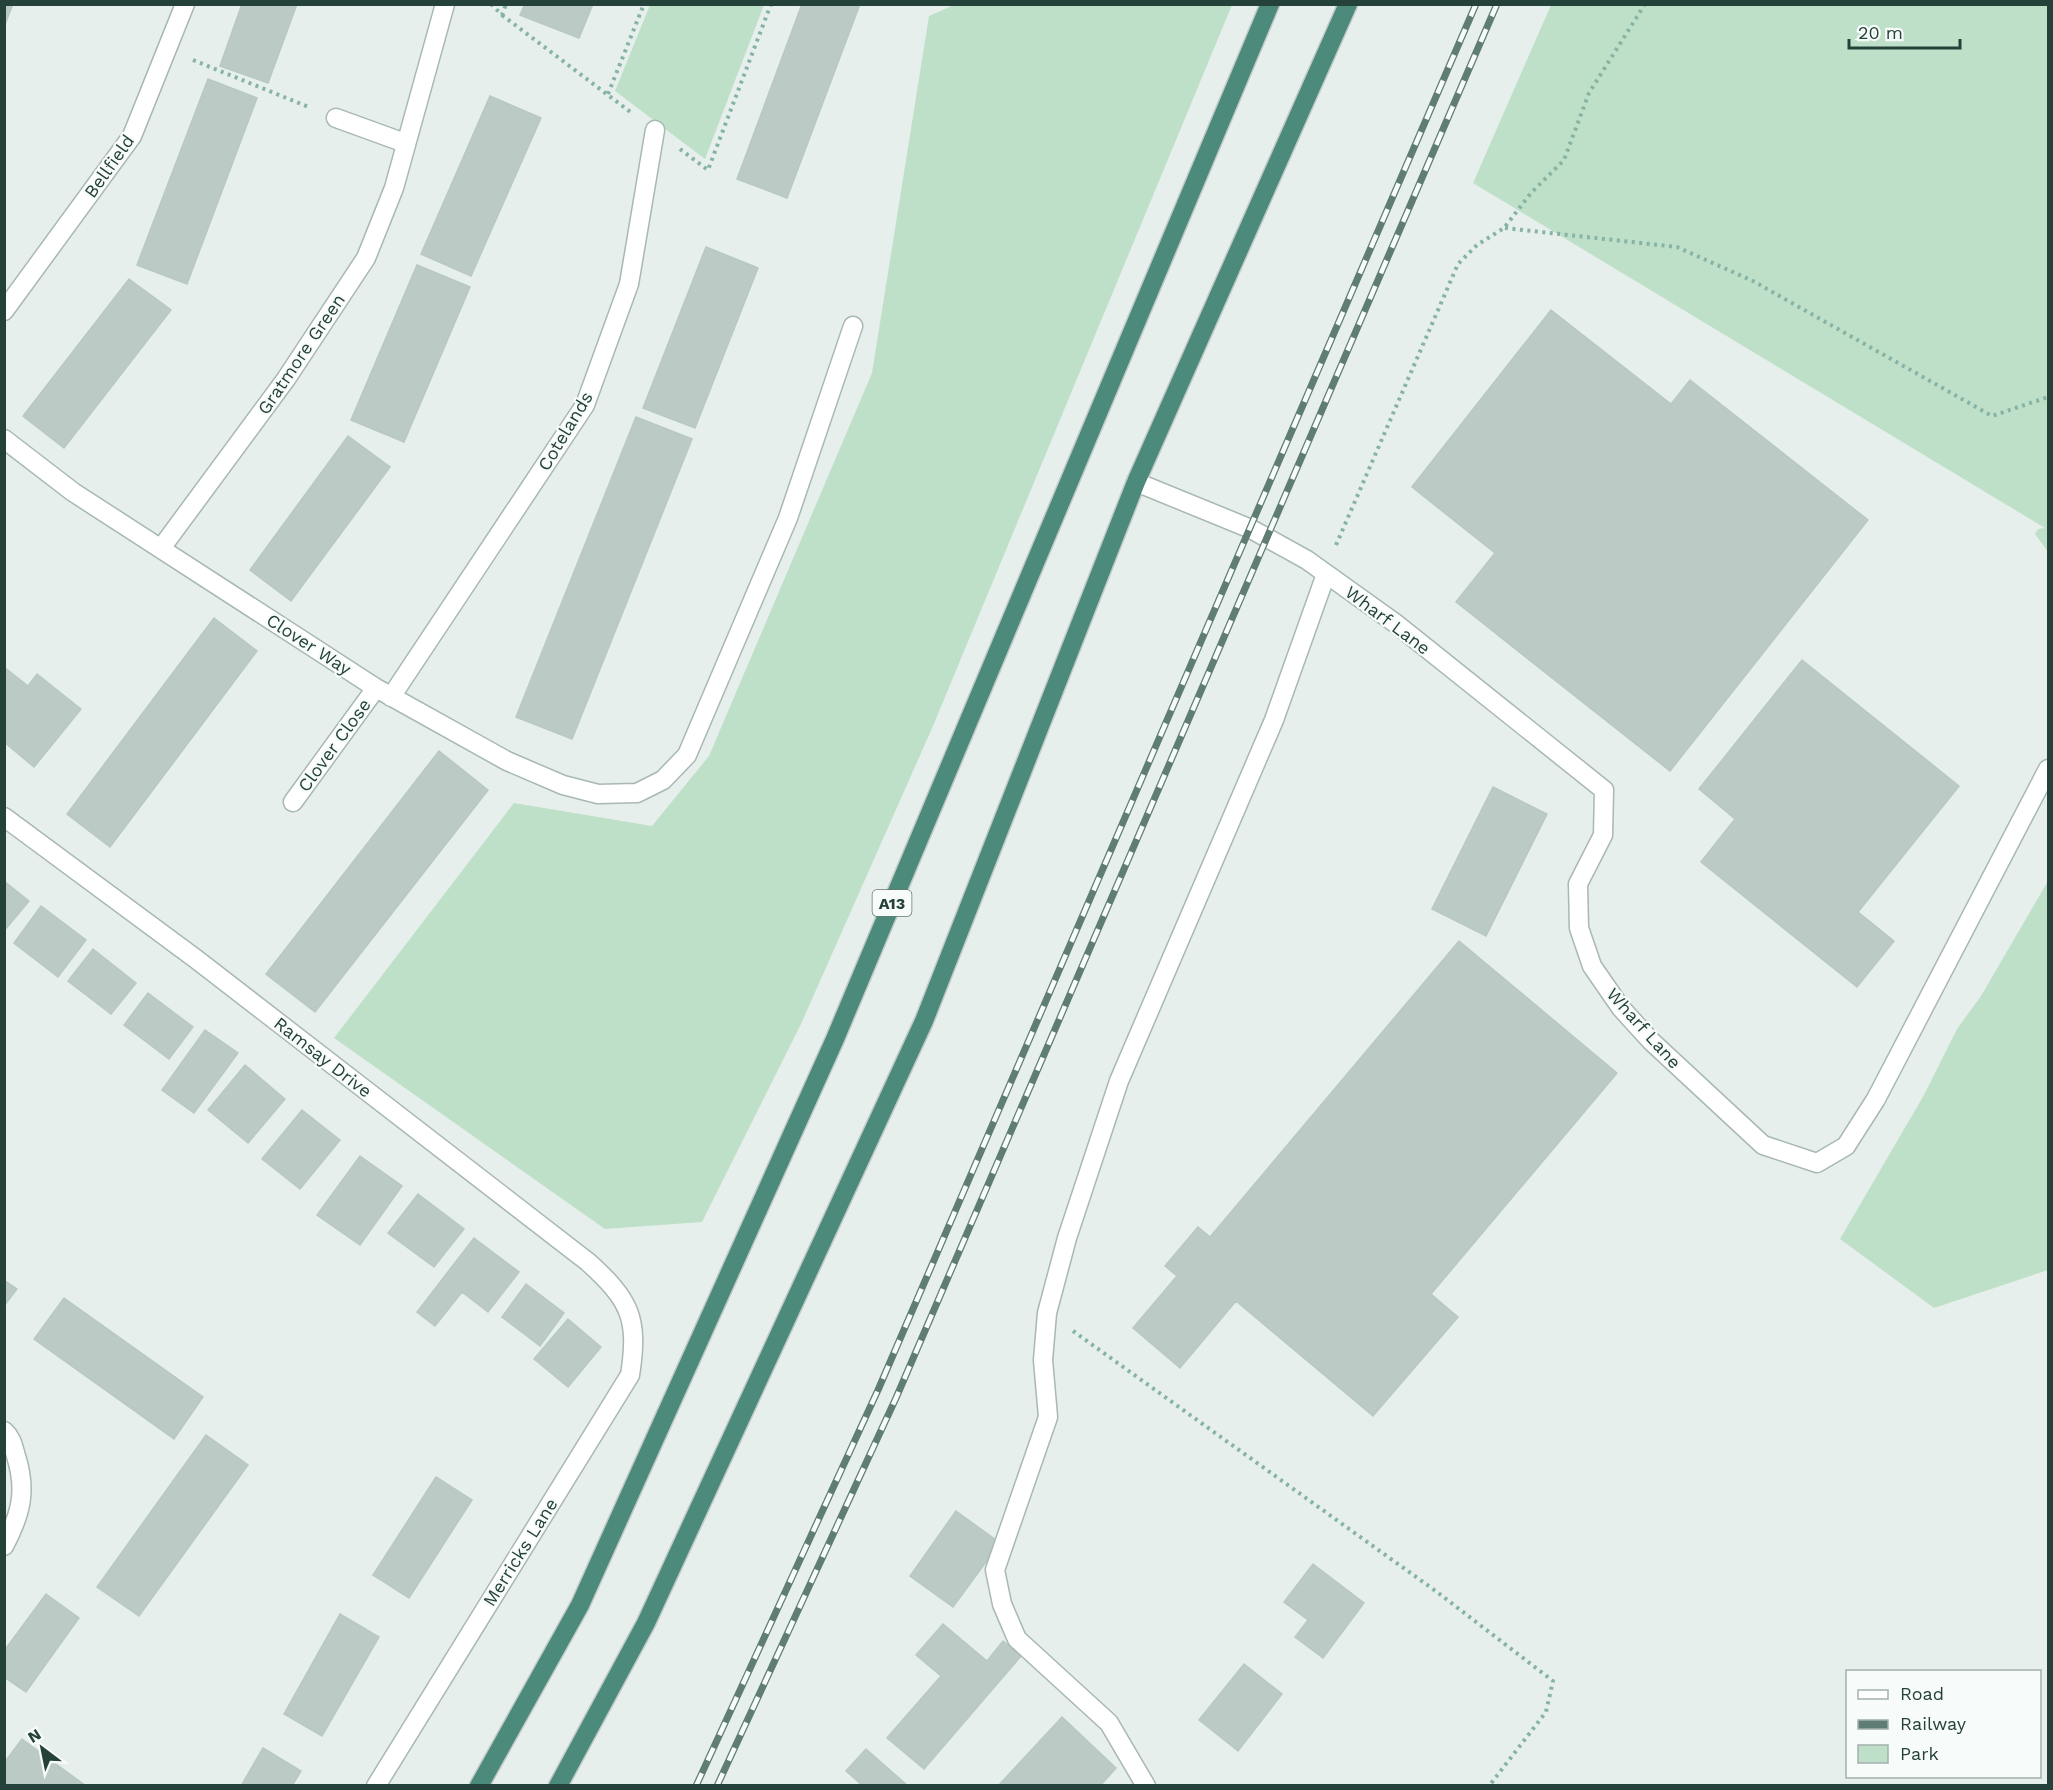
<svg xmlns="http://www.w3.org/2000/svg" width="2053" height="1790" viewBox="0 0 2053 1790" font-family="'Work Sans',sans-serif">
  <rect width="100%" height="100%" fill="#e6efeb"/>
  <path fill="#bfe0c8" d="M650 5H764L705 159 615 91Z
    M954 5H1232L933 726 801 1024 702 1222 605 1229 334 1038 514 803 652 826 709 756 872 373 929 16Z
    M1551 5H2048V552L2035 534 2038 529 2045 528 1473 183Z
    M2048 881V1270L1934 1308 1840 1239 1924 1095 1957 1029 1981 996Z"/>
  <path fill="#bbcac4" stroke="#b8c9c2" stroke-width="1.5" d="M4 4H13L4 27Z
    M242 4H297L268 83 220 66Z
    M525 4H593L579 38 520 15Z
    M802 4H860L787 198 737 179Z
    M208 79 257 98 187 284 137 265Z
    M490 96 541 118 471 276 421 254Z
    M706 247 758 268 695 428 643 408Z
    M417 265 470 287 404 442 351 420Z
    M129 279 171 310 64 448 23 416Z
    M1551 310 1671 404 1690 380 1868 520 1670 771 1456 602 1495 553 1412 487Z
    M636 417 692 439 572 739 516 717Z
    M348 436 390 467 291 601 250 570Z
    M214 618 257 651 110 847 67 814Z
    M1802 660 1959 786 1858 912 1894 941 1857 987 1701 862 1735 819 1699 789Z
    M4 667 28 686 37 674 81 709 34 767 4 742Z
    M439 751 488 790 315 1012 266 974Z
    M1493 787 1547 814 1486 936 1432 909Z
    M4 881 29 901 4 931Z
    M41 906 86 940 58 977 14 943Z
    M1459 941 1617 1073 1431 1294 1458 1317 1373 1416 1236 1301 1180 1368 1133 1328 1177 1276 1165 1266 1198 1227 1210 1237Z
    M93 949 136 983 111 1014 68 981Z
    M148 993 193 1027 169 1059 124 1025Z
    M205 1030 238 1053 194 1113 162 1090Z
    M245 1065 285 1099 248 1143 208 1110Z
    M302 1110 340 1140 300 1189 262 1159Z
    M360 1156 402 1186 360 1245 317 1215Z
    M418 1194 464 1229 434 1267 388 1233Z
    M474 1238 519 1272 488 1312 462 1292 435 1326 417 1312Z
    M4 1280 17 1289 4 1306Z
    M526 1284 564 1313 540 1346 502 1317Z
    M64 1298 203 1397 174 1439 34 1339Z
    M568 1319 601 1347 568 1387 534 1359Z
    M206 1435 248 1465 139 1616 97 1587Z
    M436 1477 472 1500 409 1598 373 1575Z
    M956 1511 1000 1543 953 1607 910 1576Z
    M1313 1564 1364 1603 1323 1658 1295 1637 1308 1620 1284 1602Z
    M46 1594 79 1618 26 1692 4 1677V1651Z
    M340 1614 379 1637 322 1736 284 1714Z
    M943 1624 987 1661 1003 1641 1021 1656 924 1769 887 1738 941 1676 916 1655Z
    M1244 1664 1282 1694 1238 1751 1199 1720Z
    M1062 1717 1116 1768 1100 1786H998Z
    M22 1739 86 1786H4V1763Z
    M263 1748 301 1771 292 1786H241Z
    M866 1749 908 1786H863L846 1771Z"/>
  <g fill="none" stroke-linecap="round" stroke-linejoin="round">
    <g stroke="#a8b8b2" stroke-width="21">
      <path id="service" d="M1136 482 1251 529 1307 560 1395 623 1604 790 1603 835 1578 884 1579 928 1592 966 1621 1008 1651 1041 1763 1145 1817 1163 1846 1146 1876 1099 2048 769
        M1146 1786 1109 1723 1017 1639 1002 1604 995 1570 1048 1417 1043 1360 1047 1313 1067 1238 1119 1081 1274 720 1326 574"/>
    </g>
    <g stroke="#a8b8b2" stroke-width="21">
      <path id="minor" d="M336 118 405 143
        M4 311 132 136 185 4
        M4 439 73 492 376 688 507 761 563 785 598 794 637 793 663 780 687 755 788 518 853 326
        M162 547 286 379 366 258 394 188 445 4
        M391 697 585 405 629 284 655 130
        M293 802 376 688
        M4 817 196 959 588 1262C630 1300 639 1318 630 1375L376 1786
        M4 1431C12 1438 13 1446 16 1456 27 1491 21 1514 4 1546"/>
    </g>
    <g stroke="#c2cac8" stroke-width="21">
      <path id="trunk" d="M479 1786 580 1605 835 1039 1270 4
        M558 1786 646 1623 924 1021 1136 482 1348 4"/>
    </g>
    <path stroke="#86b3a5" stroke-width="4" stroke-dasharray="3 4.5" stroke-linecap="butt" d="M491 4 502 15 506 4
      M502 15 633 114
      M193 60 311 108
      M608 94 644 4
      M680 149 708 170 771 4
      M1505 228 1677 247 1753 281 1992 416 2048 397
      M1336 545 1458 264 1477 245 1504 228 1531 193 1564 160 1589 93 1645 4
      M1073 1331 1437 1592 1553 1681 1546 1712 1489 1786"/>
    <use href="#service" stroke="#fff" stroke-width="18"/>
    <use href="#minor" stroke="#fff" stroke-width="18"/>
    <use href="#trunk" stroke="#4c8a7c" stroke-width="18"/>
    <g stroke="#5f7d75" stroke-width="7">
      <path id="rail" d="M696 1786 878 1390 1476 4
        M717 1786 896 1398 1497 4"/>
    </g>
    <use href="#rail" stroke="#f7fbf9" stroke-width="4.5" stroke-dasharray="14" stroke-linecap="butt"/>
  </g>
  <g text-anchor="middle" dominant-baseline="central" stroke-width="4.5" stroke-linejoin="round" paint-order="stroke">
    <rect fill="#f7fbf9" stroke="#637a73" stroke-width="1.5" x="872.5" y="890" width="39" height="26" rx="4.5"/>
    <g font-size="16" font-weight="bold" fill="#24423a">
      <text x="892" y="903">A13</text>
    </g>
    <g font-size="18" fill="#24423a" stroke="#f7fbf9">
      <text transform="translate(109 166) rotate(-55)">Bellfield</text>
      <text transform="translate(301 354) rotate(-56)">Gratmore Green</text>
      <text transform="translate(565 431) rotate(-59)">Cotelands</text>
      <text transform="translate(1388 620) rotate(37)">Wharf Lane</text>
      <text transform="translate(309 644) rotate(33)">Clover Way</text>
      <text transform="translate(334 745) rotate(-54)">Clover Close</text>
      <text transform="translate(1644 1028) rotate(48)">Wharf Lane</text>
      <text transform="translate(323 1057) rotate(38)">Ramsay Drive</text>
      <text transform="translate(520 1552) rotate(-58)">Merricks Lane</text>
    </g>
  </g>
  <rect width="2053" height="1790" fill="none" stroke="#24423a" stroke-width="12"/>
  <rect x="1846" y="1670" width="195" height="108" fill="#f7fbf9" stroke="#a3b1ad" stroke-width="1.5"/>
  <rect x="1858" y="1690" width="30" height="9" fill="#ffffff" stroke="#a3b1ad" stroke-width="1.5"/>
  <text x="1900" y="1700" font-size="18" fill="#24423a">Road</text>
  <rect x="1858" y="1720" width="30" height="9" fill="#5f7d75" stroke="#a3b1ad" stroke-width="1.5"/>
  <text x="1900" y="1730" font-size="18" fill="#24423a">Railway</text>
  <rect x="1858" y="1745" width="30" height="18" fill="#bfe0c8" stroke="#a3b1ad" stroke-width="1.5"/>
  <text x="1900" y="1760" font-size="18" fill="#24423a">Park</text>
  <g transform="translate(42 1748) rotate(328)" stroke="#f7fbf9" stroke-width="4.5" paint-order="stroke">
  <path d="M0-4.5L10 22L0 15L-10 22Z" fill="#24423a"/>
  <text y="-9" font-size="16" font-weight="bold" text-anchor="middle" fill="#24423a">N</text>
  </g>
  <path d="M1849 39v9h111v-9" fill="none" stroke="#24423a" stroke-width="3"/>
  <text x="1858" y="39" font-size="18" fill="#24423a" stroke="#f7fbf9" stroke-width="4.5" paint-order="stroke">20 m</text>
</svg>
